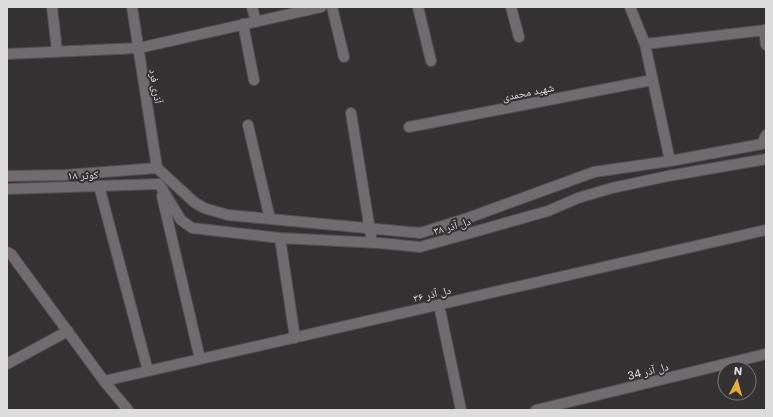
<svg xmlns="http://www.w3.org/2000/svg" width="773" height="417" viewBox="0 0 773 417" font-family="Poppins,'Noto Naskh Arabic',sans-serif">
  <rect width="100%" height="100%" fill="#343133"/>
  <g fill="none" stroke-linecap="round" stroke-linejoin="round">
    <g stroke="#515051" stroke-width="12">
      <path id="minor" d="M52 7 57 51
        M252 7 256 22
        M332 7 344 57
        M418 7 431 61
        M511 7 519 37
        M630 7 645 44 670 161
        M243 24 254 80
        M764 30 766 45
        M645 44 766 30
        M7 54 139 48 321 7
        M351 113 372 243
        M248 125 270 219
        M409 127 652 80
        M157 168 194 202 204 208 228 215 420 233 468 218 594 172 670 161 762 144 766 135
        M159 184 181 220 192 228 280 238 379 243 420 247 548 211 578 198 612 188 668 176 766 159
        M99 186 148 371
        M162 196 200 359
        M280 238 295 338
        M7 252 11 254 104 381 128 410
        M439 305 461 410
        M7 364 68 331
        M104 381 766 230
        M536 410 766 354"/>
    </g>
    <g stroke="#515051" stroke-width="12">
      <path id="tertiary" d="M7 176 65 175 157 168 132 7
        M7 189 159 184"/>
    </g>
    <use href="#minor" stroke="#6f6b6e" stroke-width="10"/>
    <use href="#tertiary" stroke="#6f6b6e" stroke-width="10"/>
  </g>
  <g text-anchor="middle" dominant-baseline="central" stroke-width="4" stroke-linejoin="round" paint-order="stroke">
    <g font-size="11" fill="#dddcdd" stroke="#343133">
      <text transform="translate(156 86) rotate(81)">آذری فرد</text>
      <text transform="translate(528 92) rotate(-11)">شهید محمدی</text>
      <text transform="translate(83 175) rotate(-2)">کوثر ۱۸</text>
      <text transform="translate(452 226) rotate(-16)">دل آذر ۳۸</text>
      <text transform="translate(432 294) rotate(-13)">دل آذر ۳۶</text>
      <text transform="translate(648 371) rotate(-14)">دل آذر 34</text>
    </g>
  </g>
  <rect width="773" height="417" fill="none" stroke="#dddcdd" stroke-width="16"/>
  <g transform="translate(737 381) rotate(6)"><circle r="19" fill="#343133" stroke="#787577"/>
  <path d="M0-3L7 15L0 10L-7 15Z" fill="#e7ac36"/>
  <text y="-6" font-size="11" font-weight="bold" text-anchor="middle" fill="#dddcdd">N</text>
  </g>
</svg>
